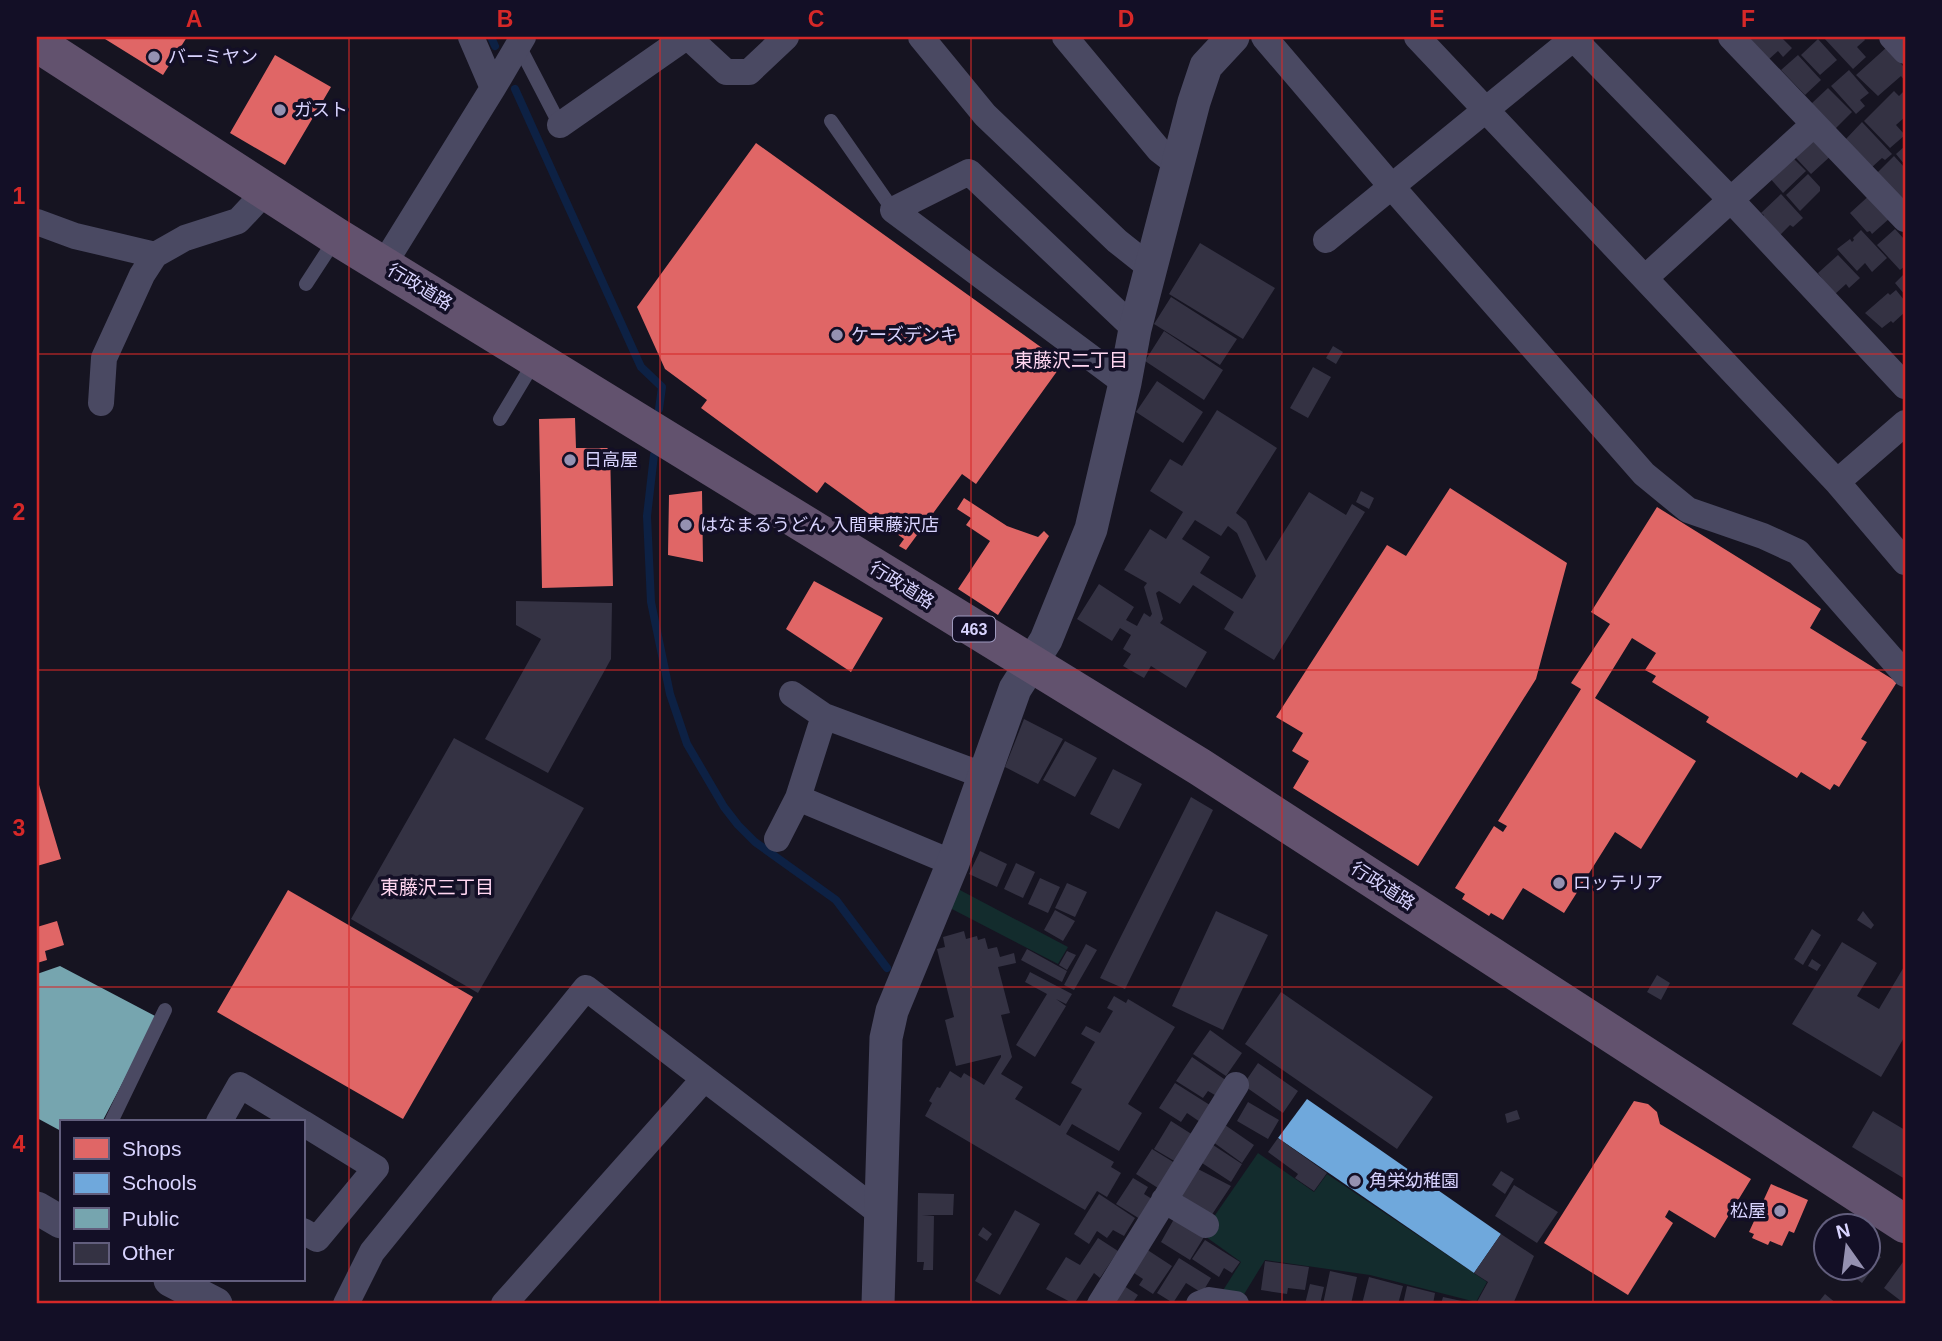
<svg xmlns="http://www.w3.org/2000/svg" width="1942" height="1341" viewBox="0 0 1942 1341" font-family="Arial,'Noto Sans JP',sans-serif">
  <rect width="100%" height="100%" fill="#161421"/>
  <path fill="#132c2d" d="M958 889 1068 947 1058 964 950 908Z
    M1258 1153 1314 1192 1327 1174 1487 1282 1476 1302 1370 1275 1265 1260 1243 1296 1222 1292 1241 1262 1202 1234Z"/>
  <path fill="#e06666" d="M106 37H187L163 75 105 39Z
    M275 55 331 87 285 165 230 133Z
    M756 143 1063 363 976 484 962 474 906 550 899 546 904 539 825 482 817 493 701 408 707 400 665 369 637 307Z
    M575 418 576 448H610L613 586 542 588 539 419Z
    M1450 488 1567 563 1536 679 1418 866 1293 788 1309 761 1292 751 1303 733 1276 717 1387 545 1406 556Z
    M702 491 703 562 668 555 669 495Z
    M964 498 1007 526 1038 537 1044 531 1049 536 998 615 958 589 990 541 966 525 971 518 957 509Z
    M1657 507 1821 609 1810 628 1897 682 1861 739 1867 742 1839 787 1834 784 1830 790 1801 772 1797 778 1706 722 1709 717 1652 682 1656 676 1645 670 1656 653 1632 638 1595 698 1696 761 1641 849 1615 832 1564 913 1523 888 1503 920 1491 913 1489 916 1462 899 1465 894 1455 888 1494 826 1503 832 1507 826 1498 821 1581 689 1571 683 1610 624 1591 612Z
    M814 581 883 618 851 672 786 629Z
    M37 778 61 859 37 866Z
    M288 890 473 997 403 1119 217 1012Z
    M57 921 64 945 45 951 47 960 37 963V927Z
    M1634 1101 1648 1104 1657 1112 1660 1124 1751 1179 1715 1238 1669 1210 1665 1217 1673 1223 1628 1295 1544 1243Z
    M1771 1184 1808 1200 1794 1233 1789 1231 1782 1246 1770 1241 1768 1245 1752 1238 1754 1234 1749 1232Z"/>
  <path fill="#6fa8dc" d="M1307 1099 1501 1234 1474 1273 1278 1138Z"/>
  <path fill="#76a5af" d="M60 966 157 1017 102 1122H61V1131L37 1118V974Z"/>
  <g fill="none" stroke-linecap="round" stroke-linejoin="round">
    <path stroke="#0d2144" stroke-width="8" d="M491 37 495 46
      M515 89 641 367 662 387 659 409
      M654 455 647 516 651 602 670 694 687 744 724 807 738 825 755 842 836 900 887 968"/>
  </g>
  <path fill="#343243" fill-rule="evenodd" d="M1746 37H1781L1792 48 1783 57 1778 51 1768 60Z
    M1823 37H1863L1865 40 1857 47 1866 57 1853 69Z
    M1818 39 1837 60 1820 75 1801 55Z
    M1887 47 1903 66 1905 64V81L1901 76 1878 96 1856 75Z
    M1798 55 1821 80 1805 95 1781 70Z
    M1849 70 1869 93 1860 100 1865 106 1856 114 1831 86Z
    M1828 88 1852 112 1835 129 1811 104Z
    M1905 90V117L1896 125 1905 135 1890 148 1864 121 1894 91 1899 96Z
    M1862 122 1892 154 1885 160 1882 158 1871 168 1845 140Z
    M1817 133 1834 153 1811 174 1796 158Z
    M1905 146V165L1896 154Z
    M1790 155 1806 171 1783 193 1768 176Z
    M1894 156 1905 168V202L1876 174Z
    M1808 174 1820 187V191L1800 211 1786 195Z
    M1872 193 1890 218 1872 234 1870 231 1867 232 1850 213Z
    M1781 194 1803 218 1793 227 1790 225 1779 236 1762 218 1764 215 1761 213Z
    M1895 229 1905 240V266L1900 270 1877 245Z
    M1861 230 1887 258 1872 272 1865 263 1857 271 1837 249 1850 239 1852 242 1854 240 1853 238Z
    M1200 243 1275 288 1243 339 1169 294Z
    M1838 255 1860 278 1849 288 1846 284 1834 295 1818 273Z
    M1905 273V295L1895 283Z
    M1896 290 1905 301V312L1893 323 1891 321 1882 328 1865 313 1888 293 1890 295Z
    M1171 297 1237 339 1220 365 1154 324Z
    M1164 331 1223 370 1204 400 1145 361Z
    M1333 346 1343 352 1336 364 1326 358Z
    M1313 367 1331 377 1308 418 1290 408Z
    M1157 381 1203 412 1183 443 1136 412Z
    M1217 410 1277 448 1236 513 1246 521 1266 561 1309 492 1346 515 1352 504 1365 512 1274 660 1224 629 1234 612 1193 585 1180 604 1159 591 1156 593 1163 619 1160 623 1207 652 1186 688 1151 666 1144 678 1123 666 1131 654 1123 649 1131 635 1120 628 1112 641 1077 619 1099 584 1134 607 1126 620 1137 626 1144 613 1150 617 1152 614 1144 587 1147 583 1124 570 1150 529 1166 539 1183 512 1150 491 1170 459 1182 466ZM1195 520 1221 536 1228 526 1237 533 1256 576 1242 599 1200 573 1210 557 1182 539Z
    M1361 491 1374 498 1369 509 1356 502Z
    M516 601 612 603 611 659 548 773 485 739 541 639 516 625Z
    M1024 719 1063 739 1038 784 1005 767Z
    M454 738 584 808 478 993 351 919Z
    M1065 741 1097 758 1075 797 1043 780Z
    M1113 769 1142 784 1119 829 1090 814Z
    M1191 797 1213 810 1125 989 1100 978Z
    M980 851 1007 864 997 887 969 874Z
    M1016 863 1035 872 1023 898 1004 889Z
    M1040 878 1060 887 1048 913 1028 904Z
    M1067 883 1087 892 1075 917 1055 908Z
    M1055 910 1075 921 1063 941 1044 930Z
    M1216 911 1268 935 1223 1030 1172 1006Z
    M1863 911 1874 925 1871 929 1857 920Z
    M1812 929 1821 935 1803 965 1794 959Z
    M964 931 966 939 977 936 978 940 985 938 988 949 997 947 1000 957 1014 953 1016 963 998 967 1010 1013 1001 1015 1012 1057 1001 1074 1023 1087 1015 1099 1060 1126 1082 1089 1071 1083 1095 1042 1081 1034 1086 1026 1100 1033 1113 1011 1107 1008 1114 996 1126 1003 1128 999 1175 1027 1128 1104 1142 1113 1119 1151 1072 1124 1066 1134 1114 1162 1111 1167 1121 1173 1107 1197 1097 1191 1085 1210 925 1116 932 1103 929 1101 937 1087 940 1088 950 1071 961 1078 964 1073 984 1085 1001 1057V1055L956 1066 945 1020 954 1017 937 949 945 947 943 937Z
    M1842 942 1877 963 1857 996 1879 1009 1905 965V1036L1881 1077 1792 1024Z
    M1086 944 1097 950 1074 990 1064 985Z
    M1027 949 1067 971 1062 982 1021 960Z
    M1067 951 1076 955 1067 970 1059 965Z
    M1812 959 1821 965 1817 971 1808 966Z
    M1030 972 1072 994 1066 1004 1056 999 1066 1006 1035 1057 1016 1045 1047 994 1025 982Z
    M1657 975 1670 983 1661 1000 1647 992Z
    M1281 992 1433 1097 1397 1149 1245 1044Z
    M1210 1030 1242 1053 1226 1076 1193 1054Z
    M1192 1057 1230 1083 1220 1098 1208 1091 1203 1098 1176 1081Z
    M1258 1063 1298 1091 1283 1113 1243 1085Z
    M1175 1083 1213 1107 1203 1124 1187 1113 1181 1122 1159 1108Z
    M1248 1102 1279 1120 1268 1139 1237 1121Z
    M1517 1110 1520 1119 1507 1123 1505 1114Z
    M1873 1111 1905 1130V1179L1852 1147Z
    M1171 1121 1193 1135 1176 1162 1154 1149Z
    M1225 1125 1254 1145 1242 1163 1213 1142Z
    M1278 1138 1327 1173 1314 1191 1295 1178 1298 1174 1268 1152Z
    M1213 1145 1242 1164 1231 1182 1202 1163Z
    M1152 1149 1175 1163 1158 1188 1136 1174Z
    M1196 1168 1231 1186 1211 1216 1181 1195Z
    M1501 1171 1514 1179 1505 1194 1492 1185Z
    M1133 1178 1148 1187 1144 1194 1152 1199 1140 1219 1116 1204Z
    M1514 1185 1558 1212 1537 1243 1495 1216Z
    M918 1193 954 1194 953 1215H922L934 1216 933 1270H923L924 1262H917Z
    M1099 1194 1135 1218 1124 1236 1113 1230 1107 1238 1097 1231 1089 1244 1074 1234Z
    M1015 1210 1040 1224 1000 1295 975 1281Z
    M1174 1219 1204 1237 1190 1260 1161 1242Z
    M983 1227 992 1234 987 1241 978 1235Z
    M1501 1234 1534 1256 1513 1304H1481L1477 1302 1488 1282 1474 1273Z
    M1098 1238 1118 1251 1100 1278 1094 1273 1074 1304 1046 1289 1066 1257 1080 1265Z
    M1205 1240 1240 1262 1232 1273 1224 1268 1219 1277 1192 1259Z
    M1868 1248 1881 1257 1862 1283 1842 1268H1868Z
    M1146 1249 1172 1266 1153 1294 1139 1285 1143 1279 1131 1271Z
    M1179 1258 1211 1278 1202 1293 1186 1283 1173 1303 1157 1293Z
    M1265 1261 1309 1267 1305 1290 1288 1288 1287 1294 1261 1290Z
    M1903 1262 1905 1263V1304L1884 1288Z
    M1330 1271 1357 1277 1351 1304H1323Z
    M1369 1277 1403 1286 1398 1304H1362Z
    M1310 1284 1324 1287 1320 1304H1305Z
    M1124 1286 1138 1295 1132 1304H1108Z
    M1407 1286 1435 1293 1433 1304H1403Z
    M1825 1294 1837 1304H1817Z
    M1443 1297 1471 1303V1304H1441Z"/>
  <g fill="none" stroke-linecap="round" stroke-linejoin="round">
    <path stroke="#4a4962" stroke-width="14" d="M517 42 560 125
      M831 121 893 210
      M306 284 336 238
      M500 419 536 359
      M111 1122 165 1010"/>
    <path stroke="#4a4962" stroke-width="26" d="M471 37 493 88
      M688 37 726 72H749L786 37
      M921 37 985 115 1117 241 1151 268
      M1065 37 1159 150 1177 164
      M1264 37 1392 187 1644 474 1688 510 1763 536 1798 552 1905 674
      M1417 37 1837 482 1905 562
      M1572 37 1731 200 1905 386
      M1731 37 1905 219
      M1892 37 1905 51
      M560 125 686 37
      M37 222 75 236 155 255
      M1326 240 1575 37
      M384 264 493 88 523 37
      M1645 278 1814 124
      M1125 383 893 210 969 172 1135 329
      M101 403 104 358 142 275 155 255 185 238 238 221 266 191
      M1837 482 1905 423
      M792 694 824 716 985 776
      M798 798 953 863
      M777 839 798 798 824 716
      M219 1122 240 1085 301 1122
      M303 1123 376 1168 317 1239 303 1231
      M1164 1200 1206 1225
      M346 1304 372 1252 586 988 880 1213
      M504 1304 704 1079
      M1100 1304 1236 1085
      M1199 1304 1209 1300 1236 1304"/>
    <path stroke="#4a4962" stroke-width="33" d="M37 1208 61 1222
      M170 1280 216 1304
      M878 1304 886 1038 892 1011 953 863 1015 689 1046 640 1091 529 1125 383 1135 329 1194 102 1206 66 1233 37"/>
    <path stroke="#62526e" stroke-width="38" d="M37 43 337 237 1200 767 1905 1224"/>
  </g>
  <path fill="none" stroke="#d62828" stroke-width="2" stroke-opacity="0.55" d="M349 37V1304M660 37V1304M971 37V1304M1282 37V1304M1593 37V1304M37 354H1905M37 670H1905M37 987H1905"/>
  <g fill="#9591b1" stroke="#130f26" stroke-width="2.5">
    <circle cx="154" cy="57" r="7"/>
    <circle cx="280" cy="110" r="7"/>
    <circle cx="837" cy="335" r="7"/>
    <circle cx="570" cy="460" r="7"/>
    <circle cx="686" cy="525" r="7"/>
    <circle cx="1559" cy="883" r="7"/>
    <circle cx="1355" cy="1181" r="7"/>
    <circle cx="1780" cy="1211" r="7"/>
  </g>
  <g text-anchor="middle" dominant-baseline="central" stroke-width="7" stroke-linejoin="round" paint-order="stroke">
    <rect fill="#130f26" stroke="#9e99be" stroke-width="2" x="953" y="616.5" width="42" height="25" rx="5"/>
    <g font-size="16" font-weight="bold" fill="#d9d4ff">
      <text x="974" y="629">463</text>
    </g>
    <g font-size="18" fill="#d9d4ff" stroke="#130f26" text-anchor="start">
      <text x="168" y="57">バーミヤン</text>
      <text x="294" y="110">ガスト</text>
      <text x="851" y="335">ケーズデンキ</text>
      <text x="584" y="460">日高屋</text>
      <text x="700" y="525">はなまるうどん 入間東藤沢店</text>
      <text x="1573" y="883">ロッテリア</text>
      <text x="1369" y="1181">角栄幼稚園</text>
      <text x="1766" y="1211" text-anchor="end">松屋</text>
    </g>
    <g font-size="18" fill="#d9d4ff" stroke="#130f26">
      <text transform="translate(420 287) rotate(31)">行政道路</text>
      <text transform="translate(902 585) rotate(32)">行政道路</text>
      <text transform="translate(1383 886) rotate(33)">行政道路</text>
    </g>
    <g font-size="19" fill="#ffd6f0" stroke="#130f26">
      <text x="1071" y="360">東藤沢二丁目</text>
      <text x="437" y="887">東藤沢三丁目</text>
    </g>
  </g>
  <rect width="1942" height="1341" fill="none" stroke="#130f26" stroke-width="77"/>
  <rect x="60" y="1120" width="245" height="161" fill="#130f26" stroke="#625e7d" stroke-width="2"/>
  <rect x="74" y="1138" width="35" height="21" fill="#e06666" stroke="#625e7d" stroke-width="2"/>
  <text x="122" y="1156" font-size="21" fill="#d9d4ff">Shops</text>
  <rect x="74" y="1173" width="35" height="21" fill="#6fa8dc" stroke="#625e7d" stroke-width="2"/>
  <text x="122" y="1190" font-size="21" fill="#d9d4ff">Schools</text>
  <rect x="74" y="1208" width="35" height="21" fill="#76a5af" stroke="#625e7d" stroke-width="2"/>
  <text x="122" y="1226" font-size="21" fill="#d9d4ff">Public</text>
  <rect x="74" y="1243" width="35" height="21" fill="#343243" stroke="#625e7d" stroke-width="2"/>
  <text x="122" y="1260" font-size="21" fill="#d9d4ff">Other</text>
  <g transform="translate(1847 1247) rotate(346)"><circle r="33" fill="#130f26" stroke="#625e7d" stroke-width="2"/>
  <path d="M0-5L12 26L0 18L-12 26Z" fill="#9591b1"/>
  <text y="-10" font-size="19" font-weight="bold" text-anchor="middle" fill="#d9d4ff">N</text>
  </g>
  <rect x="38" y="38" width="1866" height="1264" fill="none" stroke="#d62828" stroke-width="2.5"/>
  <g font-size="23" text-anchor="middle" font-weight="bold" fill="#d62828">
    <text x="194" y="27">A</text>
    <text x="505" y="27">B</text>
    <text x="816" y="27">C</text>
    <text x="1126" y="27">D</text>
    <text x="1437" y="27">E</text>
    <text x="1748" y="27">F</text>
    <text x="19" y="204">1</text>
    <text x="19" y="520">2</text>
    <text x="19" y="836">3</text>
    <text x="19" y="1152">4</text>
  </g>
</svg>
